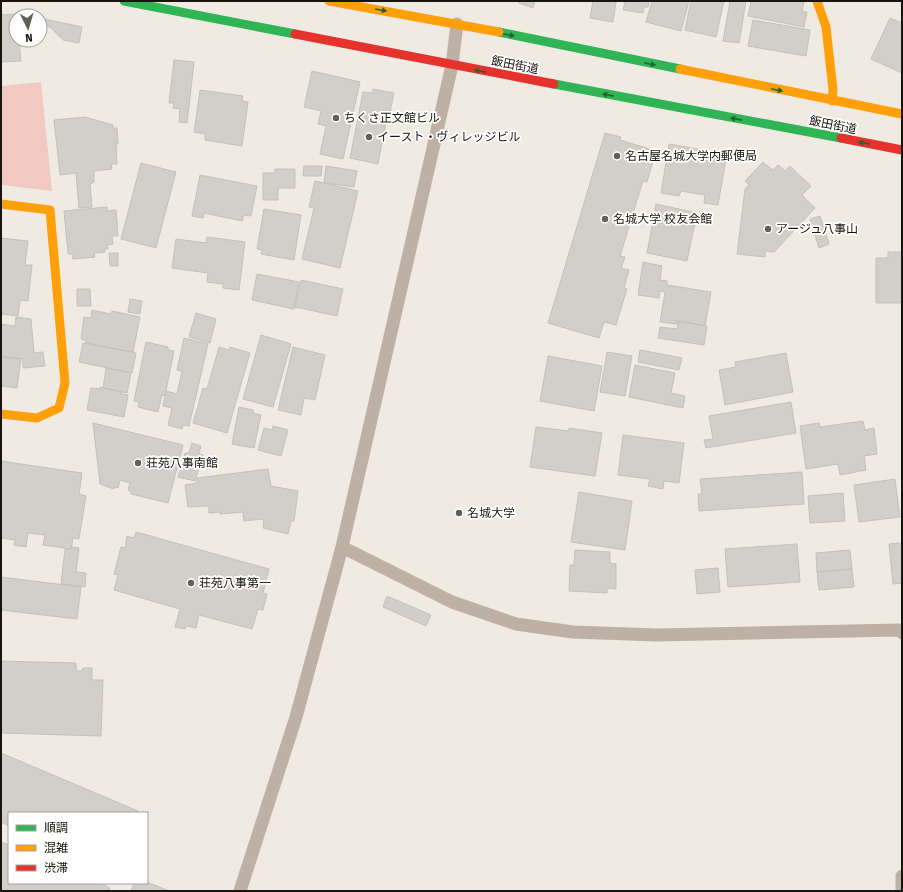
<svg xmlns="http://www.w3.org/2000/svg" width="903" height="892" viewBox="0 0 903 892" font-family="'Fira Sans','Noto Sans JP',sans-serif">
  <rect width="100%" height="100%" fill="#efebe2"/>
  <path fill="#f1c9c0" d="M41 82 52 191 1 185V86Z"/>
  <path fill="#d1cfc8" stroke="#c3c1ba" d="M520 1H535L533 8 519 3Z
    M593 1 616 2 613 22 590 18Z
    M619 1H649L648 7H644L643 13 623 10 625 2Z
    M652 1H689L681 31 646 22Z
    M691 1H724L716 37 685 30Z
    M730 1H746L739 43 723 41Z
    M751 1H798L804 2 802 11 807 12 804 27 748 16Z
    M17 14 18 16H16V40H19L21 61 1 62V15Z
    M40 18 82 27 79 43 63 40 50 27 40 25Z
    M890 18 902 23V73L871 59Z
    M753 20 810 30 806 56 748 46Z
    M174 60 194 62 187 123 179 122 180 109 173 108 174 103H169Z
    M312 71 360 82 343 159 320 154 326 126 318 124 321 111 304 107Z
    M373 89 394 93 389 117H387L378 164 350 158 363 92 372 93Z
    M200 90 243 96 242 101 248 102 242 146 205 140V134L194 132Z
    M85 117 113 125V128H117L118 144H116L117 164H111L112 169 94 171V182L90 184 92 207 79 208 76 173 60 175 54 120Z
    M605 133 621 137 620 140 656 151 647 182 643 181 620 256 625 257 621 268 629 270 624 288 627 289 616 325 604 322 599 338 548 323Z
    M669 144 704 150 703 155 726 159 718 205 704 203 705 195 681 191 679 196 661 193Z
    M763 162 773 170 778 165 785 171 790 166 811 186 802 195 815 208 774 252 765 251V257L737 254 745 189 749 185 745 181Z
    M141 163 176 172 156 248 121 239Z
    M304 166H322L321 176H303Z
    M326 166 357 171 354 187 324 183Z
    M275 169H295V188H278V200H263V173H275Z
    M200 175 257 186 251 216 244 215 242 221 204 213 203 218 192 216Z
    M315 181 358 191 340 268 302 259 314 208 309 207Z
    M656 204 697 213 687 261 647 253Z
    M107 207V211L116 210 118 236H112L113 244 107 245 108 249H104L105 252 94 253 95 257 73 259 72 254H68L64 211Z
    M264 209 301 215 294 260 261 254 262 250 257 249Z
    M820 216 829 244 819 248 810 219Z
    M207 237 245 242 239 290 223 288V284L207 282 208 273 172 268 176 239 206 243Z
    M1 238 28 241 25 265H32L28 301 20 300 18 316 1 314Z
    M888 252H902V303H876V258H888Z
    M109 253H118V266H110Z
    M643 262 662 266 660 280 667 281V285L711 292 705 326 678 321H677L676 324 660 322 665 292 660 291 659 298 638 295Z
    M257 274 299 282 294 309 252 300Z
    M301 280 343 289 337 316 295 307Z
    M77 289H90L91 306H77Z
    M130 299 142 301 140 314 128 312Z
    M92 310 111 314 112 311 140 317 133 352 86 343V341L81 339 84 317 91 318Z
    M196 313 216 319 210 343 189 337Z
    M16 317 31 319 34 353 43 352 45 366 23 368V359L1 356V324L15 326Z
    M678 321 707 326 704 345 658 338 660 327 677 329Z
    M261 335 291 344 273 407 243 399Z
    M184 338 208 344 189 426 183 425 182 429 168 425 172 408 163 406 166 391 177 394 182 371 177 370Z
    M146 342 168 347V350L174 351 165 396 162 395 158 412 138 407 139 402 134 401Z
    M83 343 136 353 132 373 79 362Z
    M219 347 229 350 230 347 250 353 227 433 193 423 203 388 207 389Z
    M293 347 325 355 315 400 304 398 301 415 278 410Z
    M640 350 682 358 679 370 638 362Z
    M607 352 632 356 625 396 600 392Z
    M786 353 793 392 725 405 719 370 736 367 735 362Z
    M548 356 602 366 594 411 540 401Z
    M1 357 21 359 17 388 1 386Z
    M635 365 675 373 671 393 685 396 683 408 629 397Z
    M106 368 131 373 127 393 103 388Z
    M100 387 122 392 121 394 128 395 124 417 87 410 91 388 100 389Z
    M791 402 796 433 706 448 704 440 713 439 709 416Z
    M239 407 253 410V413L261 415 254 448 232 444Z
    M863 421 865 430 874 428 877 454 864 456 866 470 840 475 838 464 806 469 800 426 819 423 820 427Z
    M93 423 183 445 168 503 131 494V491L128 490 130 483 120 480 118 488 114 487V489L100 484Z
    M273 426 288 430 281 456 258 450 264 428 272 430Z
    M536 427 569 431V428L602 433 595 476 530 467Z
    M623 435 684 443 679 483 664 481 663 489 648 486 650 479 618 475Z
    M192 443 201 446 199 454 203 455 195 481 178 477 185 453H189Z
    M1 461 82 473 79 494 86 496 79 539 73 538 71 549 43 545 45 535 28 533 26 547 14 545 15 540 1 538Z
    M268 469 271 486 298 491 294 521H291L288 534 263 528 264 519 244 521 243 512 220 514V512L209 513V506L188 507 185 485 197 483V478Z
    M802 472 804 504 699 511 698 494H702L700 479Z
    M895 479 900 517 859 522 854 485Z
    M579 492 632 501 625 550 571 542Z
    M843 493 845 521 810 523 808 496Z
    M136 532 269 569 263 593 267 594 263 610 258 609 252 629 199 615 196 628 186 626 185 629 175 627 180 609 114 590 118 575 114 574 121 547 125 548 127 536 134 538Z
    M899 543V544H902V583L893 584 889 544Z
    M797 544 800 582 728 587 725 549Z
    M72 547 79 548 76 572 86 573 85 587 61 584 65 549H71Z
    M575 550 610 552V563L616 564V589L607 588V593L569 591 570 565H574Z
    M850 550 852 569 817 572 816 553Z
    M718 568 720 592 697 594 695 570Z
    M852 569 854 587 819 590 817 572Z
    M1 577 81 587 77 619 1 610Z
    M387 596 431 615 426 626 383 607Z
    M1 661 76 663V671H82L83 668H92V680H103L101 736 1 733Z
    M1 753 138 811 137 813H9V826L1 822Z
    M1 842 9 845V883H99L110 888 109 891H1Z
    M147 882 169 891H131L134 883H147Z"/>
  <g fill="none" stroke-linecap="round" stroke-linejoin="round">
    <path stroke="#beb0a5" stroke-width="13" d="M342 547 452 602 516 624 573 632 657 635 899 630 902 633
      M240 891 296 717 342 547 452 65 457 24
      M902 891V876"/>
    <path stroke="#30b455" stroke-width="9" d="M124 1 295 34
      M499 32 680 69
      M554 84 841 138"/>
    <path stroke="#ff9f0a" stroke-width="9" d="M329 1 499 32
      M817 1 826 27 833 90 832 101
      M680 69 902 114
      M1 204 50 210 65 383 59 408 37 418 1 414"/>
    <path stroke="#e5322d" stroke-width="9" d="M295 34 554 84
      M841 138 902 150"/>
  </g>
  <defs><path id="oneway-solid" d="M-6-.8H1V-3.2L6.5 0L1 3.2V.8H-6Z"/></defs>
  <g fill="#246432">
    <use href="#oneway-solid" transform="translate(381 10) rotate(10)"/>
    <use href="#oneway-solid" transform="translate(509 35) rotate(12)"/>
    <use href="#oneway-solid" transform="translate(650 64) rotate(12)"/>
    <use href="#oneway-solid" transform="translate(480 71) rotate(-169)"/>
    <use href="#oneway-solid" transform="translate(777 90) rotate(12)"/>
    <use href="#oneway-solid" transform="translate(608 95) rotate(-169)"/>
    <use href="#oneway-solid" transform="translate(736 119) rotate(-169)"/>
    <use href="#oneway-solid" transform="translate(864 143) rotate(-169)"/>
  </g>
  <g fill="#636059" stroke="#fff" stroke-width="1.5">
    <circle cx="336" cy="118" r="4"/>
    <circle cx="369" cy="137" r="4"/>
    <circle cx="617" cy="156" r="4"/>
    <circle cx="605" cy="219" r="4"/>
    <circle cx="768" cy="229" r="4"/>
    <circle cx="138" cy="463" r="4"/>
    <circle cx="459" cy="513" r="4"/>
    <circle cx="191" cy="583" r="4"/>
  </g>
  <g text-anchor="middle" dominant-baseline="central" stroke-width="3.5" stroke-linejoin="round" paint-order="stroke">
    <g font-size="12" fill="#18150f" stroke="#fff">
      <text transform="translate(515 65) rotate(11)">飯田街道</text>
      <text transform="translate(833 125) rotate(11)">飯田街道</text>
    </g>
    <g font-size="12" fill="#18150f" stroke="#fff" text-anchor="start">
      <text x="344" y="118">ちくさ正文館ビル</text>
      <text x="377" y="137">イースト・ヴィレッジビル</text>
      <text x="625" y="156">名古屋名城大学内郵便局</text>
      <text x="613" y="219">名城大学 校友会館</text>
      <text x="776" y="229">アージュ八事山</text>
      <text x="146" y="463">荘苑八事南館</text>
      <text x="467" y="513">名城大学</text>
      <text x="199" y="583">荘苑八事第一</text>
    </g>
  </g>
  <rect width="903" height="892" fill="none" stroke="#18150f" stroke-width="4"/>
  <rect x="8" y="812" width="140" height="72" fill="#ffffff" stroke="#a3a19f"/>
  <rect x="16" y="825" width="20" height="6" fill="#30b455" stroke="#a3a19f"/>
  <text x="44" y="832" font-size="12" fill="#18150f">順調</text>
  <rect x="16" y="845" width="20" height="6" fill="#ff9f0a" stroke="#a3a19f"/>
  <text x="44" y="852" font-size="12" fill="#18150f">混雑</text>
  <rect x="16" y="865" width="20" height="6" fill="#e5322d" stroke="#a3a19f"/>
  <text x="44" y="872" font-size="12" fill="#18150f">渋滞</text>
  <g transform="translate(28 28) rotate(175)"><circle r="19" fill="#ffffff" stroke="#a3a19f"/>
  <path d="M0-3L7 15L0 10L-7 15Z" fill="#636059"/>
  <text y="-6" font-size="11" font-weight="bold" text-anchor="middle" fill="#18150f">N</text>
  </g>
</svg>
